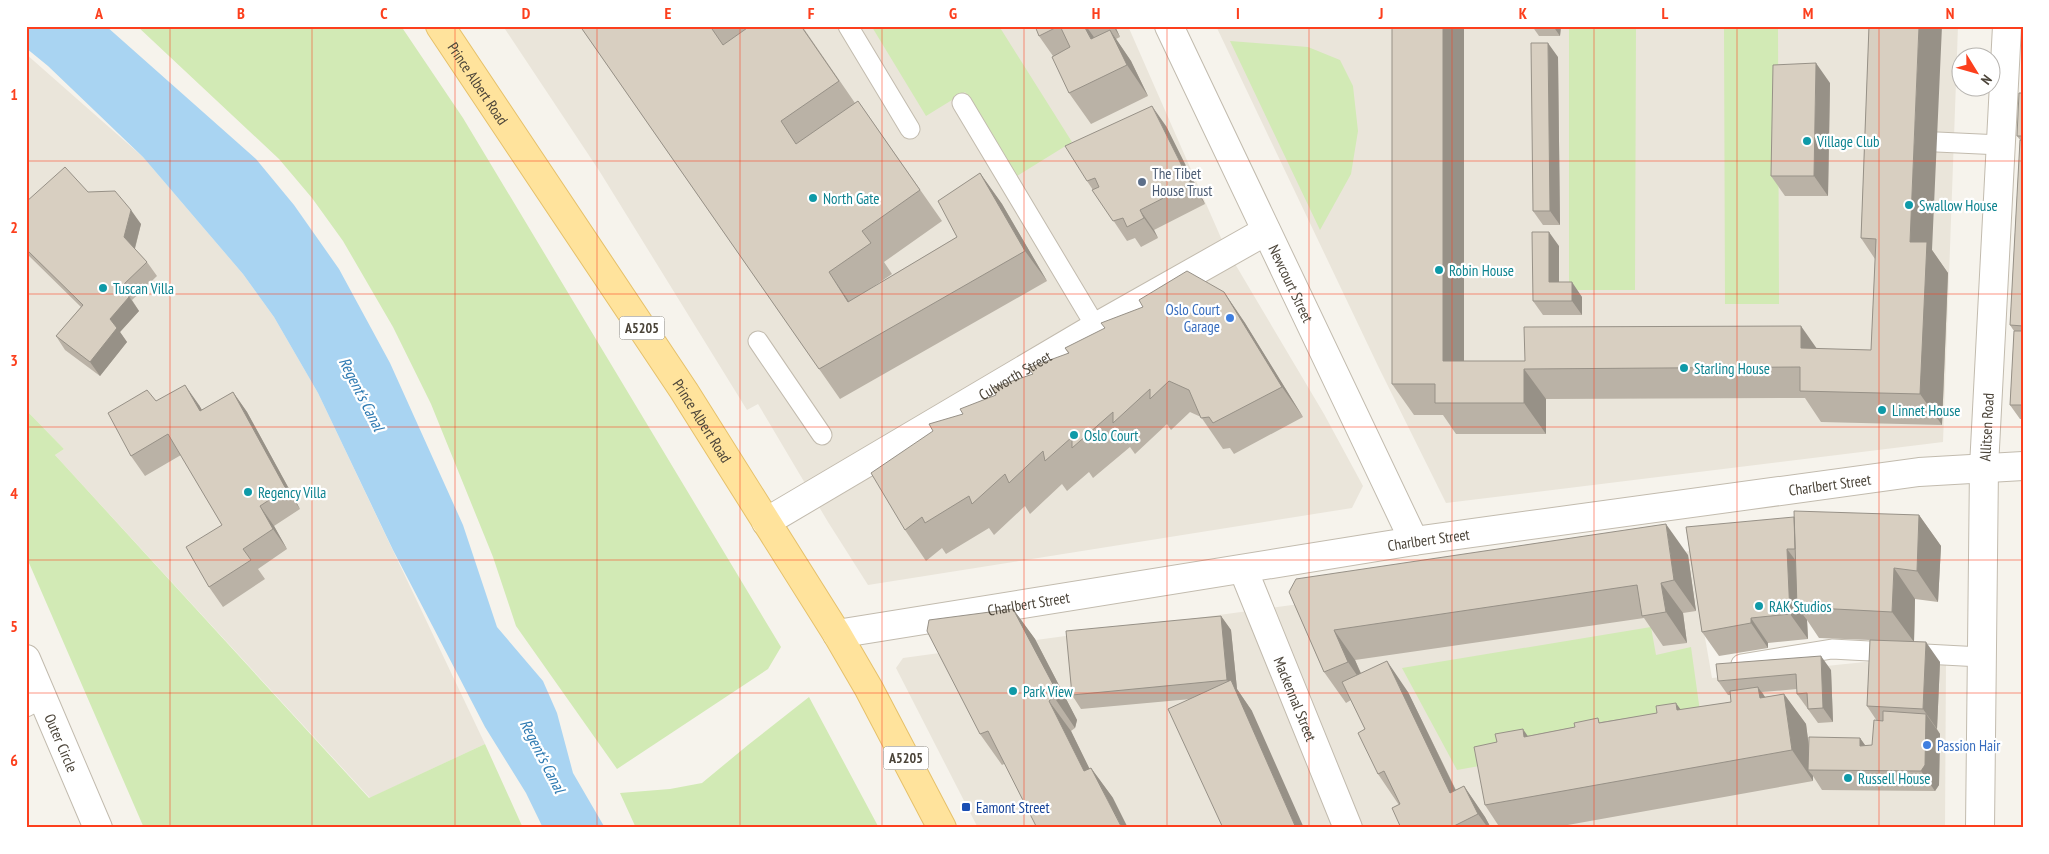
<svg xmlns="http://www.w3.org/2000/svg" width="2049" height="854" viewBox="0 0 2049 854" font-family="'PT Sans Narrow',sans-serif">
  <rect width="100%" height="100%" fill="#f6f3ec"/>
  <path fill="#eae5da" d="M503 26H1128L1225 247 1324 414 1363 486 1352 508 868 585 828 522 758 404 747 410 600 172Z
    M1216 26H1958L1943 442 1446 503 1379 368Z
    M26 54 143 157 243 274 274 317 318 393 485 744 370 798 55 455 64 449 26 410Z
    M1690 551 1712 678 1884 660H1946L1945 828H978L896 668 903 658Z"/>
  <path fill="#d2eab5" d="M137 26H401L463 118 781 647 768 669 617 769 516 626 493 557 431 404 393 327 343 241 312 198 279 159Z
    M873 26H999L1072 142 1017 176 965 92 926 116 872 27Z
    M1569 26H1636L1635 290H1569Z
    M1724 26H1778L1779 304H1725Z
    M1230 41 1308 47 1340 60 1353 86 1358 131 1351 174 1320 230Z
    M26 410 64 449 55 455 369 798 485 744 523 828H144L26 556Z
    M1651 627 1656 655 1691 647 1702 726 1457 770 1402 668Z
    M809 697 879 828H636L620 793 670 789 702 783 748 745Z"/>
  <path fill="#a9d4f2" d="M26 26H106L256 159 294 205 339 269 390 363 463 525 497 627 543 681 557 713 573 773 605 828H543L526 793 485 727 393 550 318 393 274 317 243 274 143 157 48 66 26 48Z"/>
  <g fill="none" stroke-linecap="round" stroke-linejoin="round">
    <g stroke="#c2bbae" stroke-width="21">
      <path id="lane" d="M848 26 910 129
        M962 103 1096 327
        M1937 142 2001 145
        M758 341 822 435
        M1741 664 1832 649 1981 657
        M26 707 43 698"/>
    </g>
    <g stroke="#c2bbae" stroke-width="30">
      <g id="street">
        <path id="s1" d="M1169 26 1414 541"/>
        <path id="s2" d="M766 522 1096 327 1266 231"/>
        <path id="s3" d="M1243 569 1348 828"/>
        <path id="s4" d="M837 634 1414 541 1919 472 2023 466"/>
        <path id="s5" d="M26 659 98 828"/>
        <path id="s6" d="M1980 828 1984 467 2007 26"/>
      </g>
    </g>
    <g stroke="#e6c16a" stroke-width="30">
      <g id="primary">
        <path id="s7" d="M440 26 684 391 837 634 869 689 942 828"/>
      </g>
    </g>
    <use href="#lane" stroke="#fff" stroke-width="19"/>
    <use href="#street" stroke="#fff" stroke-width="28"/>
    <use href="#primary" stroke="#ffe39c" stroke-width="28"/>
  </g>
  <path fill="#bab2a6" d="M580 26H802L855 103 858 101 942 221 884 262 892 274 870 289 957 237 980 173 1002 204 1047 281 840 399Z
    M1035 26H1115L1120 37 1116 39 1131 61 1148 96 1091 124 1069 93 1053 56 1039 36Z
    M1392 26H1464V361H1525L1817 349 1871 350 1875 259 1861 238 1869 26 1932 250 1948 273 1942 425 1821 422 1805 398 1546 399V434H1456L1443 415H1414L1392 384Z
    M1532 26H1561L1560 36H1539Z
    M1558 57 1560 225H1543L1533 211Z
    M1830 83 1828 196H1785L1771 176Z
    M2023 93V419H2020L2010 405 2014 331 2010 325 2020 140 2017 136Z
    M1166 126 1205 204 1154 230 1158 238 1141 247 1135 238 1127 241 1087 181Z
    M88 192 141 224 135 249 147 262 157 276 132 300 139 311 120 332 127 342 100 376 65 350 56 336 81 307 26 253V202Z
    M1559 246V282L1582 297V315H1543L1533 301Z
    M1224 292 1245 323 1303 417 1234 454 1230 448 1223 449 1201 417 1190 412 1171 430 1167 424 1135 454 1130 447 1093 478 1089 472 1067 491 1062 484 1030 514 1025 506 994 535 989 528 946 554 942 548 926 561 905 530 963 414 1068 353 1065 348Z
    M233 392 247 412 300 509 274 526 287 549 258 569 265 579 223 607 209 587 222 525 181 455 145 476 131 456 156 401 199 405 202 410Z
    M1919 515 1941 546 1938 602 1915 599 1914 642 1940 662 1937 729 1940 734 1939 785 1935 791 1822 790 1813 776V781L1551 828H1500L1485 805 1527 736 1601 722 1731 702V695H1728L1718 681 1831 670 1833 722 1818 723 1797 694V689L1762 692 1765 697 1784 694 1806 724 1809 748 1860 738 1865 745H1872L1877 721 1867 706 1870 640 1819 638 1807 620 1808 639 1768 643V648L1719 656 1702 632 1686 527Z
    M1688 555 1696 611 1683 613 1687 643 1663 646 1644 618 1355 660 1361 673 1408 692 1456 790 1464 786 1485 817 1491 828H1401L1399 805 1378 774 1365 729 1351 700 1346 703 1324 672 1289 592Z
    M1013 609 1035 639 1077 720 1075 728 1071 731 1089 769 1091 768 1113 798 1004 764 1002 765 980 734Z
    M1221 616 1231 630 1237 689 1252 711 1191 699 1081 709 1072 695Z"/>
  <path fill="#979187" d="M1084 26H1086L1101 47 1091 39Z
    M1113 26H1115L1120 37Z
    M1443 26H1464V392L1443 361Z
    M1553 26H1561L1560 36Z
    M1919 26H1942L1932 250 1948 273 1942 425 1920 394 1910 242Z
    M1110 30 1131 61 1148 96 1127 65Z
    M1548 43 1558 57 1560 225 1550 211Z
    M1816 63 1830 83 1828 196 1814 176Z
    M1152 106 1166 126 1205 204 1191 184Z
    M980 173 1002 204 1047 281 1025 251Z
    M131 210 141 224 134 251 124 237Z
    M1140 210 1154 230 1158 238 1144 218Z
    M1549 232 1559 246V297L1549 282Z
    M829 272 850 303 848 302Z
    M1572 282 1582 297V315L1572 301Z
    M122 286 139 311 120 332 127 342 100 376 90 362 110 319Z
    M1224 292 1245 323 1303 417 1282 387Z
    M1801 326 1822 356 1801 348Z
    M1524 369 1546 399V434L1524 403Z
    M185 385 199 405 214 431 200 411Z
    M233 392 247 412 300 509 286 489Z
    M260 506 274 526 287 549 273 529Z
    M1919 515 1941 546 1938 602 1917 571Z
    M1666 524 1688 555 1696 611 1674 580Z
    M1787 549 1805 573 1797 607 1807 620 1808 639 1790 614Z
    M1894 568 1915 599 1914 642 1892 612Z
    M1661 583 1683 613 1687 643 1666 612Z
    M1013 609 1035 639 1077 720 1075 728 1054 697Z
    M1221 616 1231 630 1237 689 1252 711 1304 828H1296L1236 692 1227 680Z
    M1751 618 1768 643V648L1751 623Z
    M1334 630 1355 660 1369 693 1348 662Z
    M1926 642 1940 662 1937 729 1923 709Z
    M1821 656 1831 670 1833 722 1823 708Z
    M1387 661 1408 692 1469 818 1450 793Z
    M1758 687 1779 717 1760 698Z
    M1784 694 1806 724 1812 770H1808L1813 776V781L1792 750Z
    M1049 701 1071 731 1106 802 1084 771Z
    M1676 703 1698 734 1677 710Z
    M1926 714 1940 734 1939 785 1935 791 1921 771Z
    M1523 729 1544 760 1524 737Z
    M1860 738 1874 758 1860 746Z
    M1091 768 1113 798 1128 828H1122Z
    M1464 786 1485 817 1491 828H1488L1478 814Z"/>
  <path fill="#d8cfc1" stroke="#979187" d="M580 26H710L723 45 750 26H801L839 81 781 121 796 144 858 101 920 190 862 231 871 243 829 272 848 302 957 237 938 201 980 173 1025 251 819 369Z
    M1035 26H1059L1039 36Z
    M1060 26H1084L1091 39 1110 30 1127 65 1069 93 1052 57 1070 47Z
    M1392 26H1443V361H1525L1524 327 1801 326V348L1871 350 1876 239 1861 238 1869 26H1919L1910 242H1927L1920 394 1800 391V367L1524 369V403H1435V384H1392Z
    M1531 43H1548L1550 211H1533Z
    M1816 63 1814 176H1771L1773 65Z
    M2019 93H2023V136H2017Z
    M1152 106 1191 184 1140 210 1144 218 1127 227 1123 218 1113 221 1092 190 1099 187 1095 178 1087 181 1065 146Z
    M2020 140 2023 141V326L2010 325Z
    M65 167 88 192 115 191 131 210 124 237 147 262 122 286 129 297 110 319 117 328 90 362 56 336 83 305 26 249V202Z
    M1532 232H1549V282H1572V301H1533Z
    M1187 271 1224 292 1282 387 1213 423 1209 417 1201 418 1189 390 1169 381 1150 399V389L1113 423V412L1072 448V437L1045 461 1043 451 1009 483 1005 474 972 504 969 496 925 523 922 517 905 530 871 473 933 431 929 424 963 414 960 409 996 395 992 388 1033 374 1028 368 1069 353 1065 348 1105 328 1101 323 1143 307 1139 300Z
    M2014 331H2023V405H2010Z
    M185 385 200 411 233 392 286 489 260 506 273 529 243 549 251 560 209 587 186 547 222 525 168 434 131 456 108 413 147 390 156 401Z
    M1794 511 1919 515 1917 571 1894 568 1892 612 1797 607Z
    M1794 517 1795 549H1787L1790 614 1751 618V623L1702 632 1686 527Z
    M1666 524 1674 580 1661 583 1666 612 1642 616 1637 585 1334 630 1348 662 1324 672 1289 592 1296 579Z
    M1013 609 1056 690 1054 697 1049 701 1084 771 1091 768 1122 828H1037L988 731 980 734 927 631 929 620Z
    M1221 616 1227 680 1072 695 1066 631Z
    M1870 640 1926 642 1923 709 1867 706Z
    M1821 656 1823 708 1808 709 1807 693 1797 694 1796 674 1718 681 1716 664Z
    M1387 661 1450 793 1464 786 1478 814 1450 828H1401L1392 808 1400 804 1384 771 1378 774 1358 733 1365 729 1342 682Z
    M1231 680 1296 828H1223L1168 709Z
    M1758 687 1760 698 1784 694 1792 750 1485 805 1474 747 1497 742 1495 734 1523 729 1524 737 1575 727 1574 723 1598 718 1599 723 1657 713 1656 706 1676 703 1677 710 1731 702 1730 691Z
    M1883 711 1926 714 1925 765 1921 771 1808 770 1809 737 1860 738V746L1872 745 1874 720 1883 721Z"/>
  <path fill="none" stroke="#fc3f1d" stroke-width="1" stroke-opacity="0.55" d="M170 26V828M312 26V828M455 26V828M597 26V828M740 26V828M882 26V828M1024 26V828M1167 26V828M1309 26V828M1452 26V828M1594 26V828M1737 26V828M1879 26V828M26 161H2023M26 294H2023M26 427H2023M26 560H2023M26 693H2023"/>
  <g fill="#0f9aa8" stroke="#fff" stroke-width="2">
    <circle cx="1807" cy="141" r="5"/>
    <circle cx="813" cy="198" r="5"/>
    <circle cx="1909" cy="205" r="5"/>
    <circle cx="1439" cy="270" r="5"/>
    <circle cx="103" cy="288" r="5"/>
    <circle cx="1684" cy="368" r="5"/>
    <circle cx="1882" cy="410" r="5"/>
    <circle cx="1074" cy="435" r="5"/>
    <circle cx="248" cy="492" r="5"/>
    <circle cx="1759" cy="606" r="5"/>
    <circle cx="1013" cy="691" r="5"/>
    <circle cx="1848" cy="778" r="5"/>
  </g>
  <circle fill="#5c6f8a" stroke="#fff" stroke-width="2" cx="1142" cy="182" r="5"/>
  <g fill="#3f7fe0" stroke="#fff" stroke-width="2">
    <circle cx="1230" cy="318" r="5"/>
    <circle cx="1927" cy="745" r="5"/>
  </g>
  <rect fill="#1a4fb4" stroke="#fff" stroke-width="2" x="961" y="802" width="10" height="10" rx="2.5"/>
  <g text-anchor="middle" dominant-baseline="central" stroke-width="4.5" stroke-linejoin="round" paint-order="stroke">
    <g fill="#fff" stroke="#817c74" stroke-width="1">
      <rect x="619.5" y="316.5" width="45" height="23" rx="4"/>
      <rect x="883.5" y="746.5" width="45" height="23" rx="4"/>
    </g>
    <g font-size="14" font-weight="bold" fill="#4b4439">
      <text x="642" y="328">A5205</text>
      <text x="906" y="758">A5205</text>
    </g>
    <g font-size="15" fill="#4b4439" stroke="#fff">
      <text stroke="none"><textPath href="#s7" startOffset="69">Prince Albert Road</textPath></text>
      <text stroke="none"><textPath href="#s1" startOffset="285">Newcourt Street</textPath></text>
      <text stroke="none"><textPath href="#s2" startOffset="289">Culworth Street</textPath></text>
      <text stroke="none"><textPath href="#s7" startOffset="474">Prince Albert Road</textPath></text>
      <text stroke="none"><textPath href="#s6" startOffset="401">Allitsen Road</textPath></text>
      <text stroke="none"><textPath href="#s4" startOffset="1004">Charlbert Street</textPath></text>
      <text stroke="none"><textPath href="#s4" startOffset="599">Charlbert Street</textPath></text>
      <text stroke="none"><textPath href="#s4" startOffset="194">Charlbert Street</textPath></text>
      <text stroke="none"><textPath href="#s3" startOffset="140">Mackennal Street</textPath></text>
      <text stroke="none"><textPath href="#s5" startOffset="91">Outer Circle</textPath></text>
    </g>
    <g font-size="15" fill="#0d838f" stroke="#fff" text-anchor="start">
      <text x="1817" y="141">Village Club</text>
      <text x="823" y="198">North Gate</text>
      <text x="1919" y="205">Swallow House</text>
      <text x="1449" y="270">Robin House</text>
      <text x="113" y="288">Tuscan Villa</text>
      <text x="1694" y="368">Starling House</text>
      <text x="1892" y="410">Linnet House</text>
      <text x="1084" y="435">Oslo Court</text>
      <text x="258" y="492">Regency Villa</text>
      <text x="1769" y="606">RAK Studios</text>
      <text x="1023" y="691">Park View</text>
      <text x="1858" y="778">Russell House</text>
    </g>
    <g font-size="15" fill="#4e5e75" stroke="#fff" text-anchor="start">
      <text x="1152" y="173">The Tibet<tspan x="1152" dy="17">House Trust</tspan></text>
    </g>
    <g font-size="15" fill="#366cbe" stroke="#fff" text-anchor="end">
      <text x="1220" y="309">Oslo Court<tspan x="1220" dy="17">Garage</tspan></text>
      <text x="1937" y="745" text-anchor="start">Passion Hair</text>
    </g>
    <g font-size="15" fill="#164399" stroke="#fff" text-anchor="start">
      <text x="976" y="807">Eamont Street</text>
    </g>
    <g font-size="16" font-style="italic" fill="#2e7ab2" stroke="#fff">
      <text transform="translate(362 394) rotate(63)">Regent's Canal</text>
      <text transform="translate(543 756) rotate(63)">Regent's Canal</text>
    </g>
  </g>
  <rect width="2049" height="854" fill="none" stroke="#ffffff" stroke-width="55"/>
  <g transform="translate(1976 72) rotate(127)"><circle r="24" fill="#ffffff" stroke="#b7b4b0"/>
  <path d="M0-4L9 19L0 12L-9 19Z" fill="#fc3f1d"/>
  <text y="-8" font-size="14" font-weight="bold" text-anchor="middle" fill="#4b4439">N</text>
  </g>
  <rect x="28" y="28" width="1994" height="798" fill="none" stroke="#fc3f1d" stroke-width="2"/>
  <g font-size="16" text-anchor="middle" font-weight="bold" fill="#fc3f1d">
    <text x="99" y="19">A</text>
    <text x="241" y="19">B</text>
    <text x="384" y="19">C</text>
    <text x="526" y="19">D</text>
    <text x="668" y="19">E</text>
    <text x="811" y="19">F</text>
    <text x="953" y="19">G</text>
    <text x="1096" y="19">H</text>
    <text x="1238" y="19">I</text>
    <text x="1381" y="19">J</text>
    <text x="1523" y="19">K</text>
    <text x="1665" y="19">L</text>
    <text x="1808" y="19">M</text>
    <text x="1950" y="19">N</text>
    <text x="14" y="100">1</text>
    <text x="14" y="233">2</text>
    <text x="14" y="366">3</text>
    <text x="14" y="499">4</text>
    <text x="14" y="632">5</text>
    <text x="14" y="766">6</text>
  </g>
</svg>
